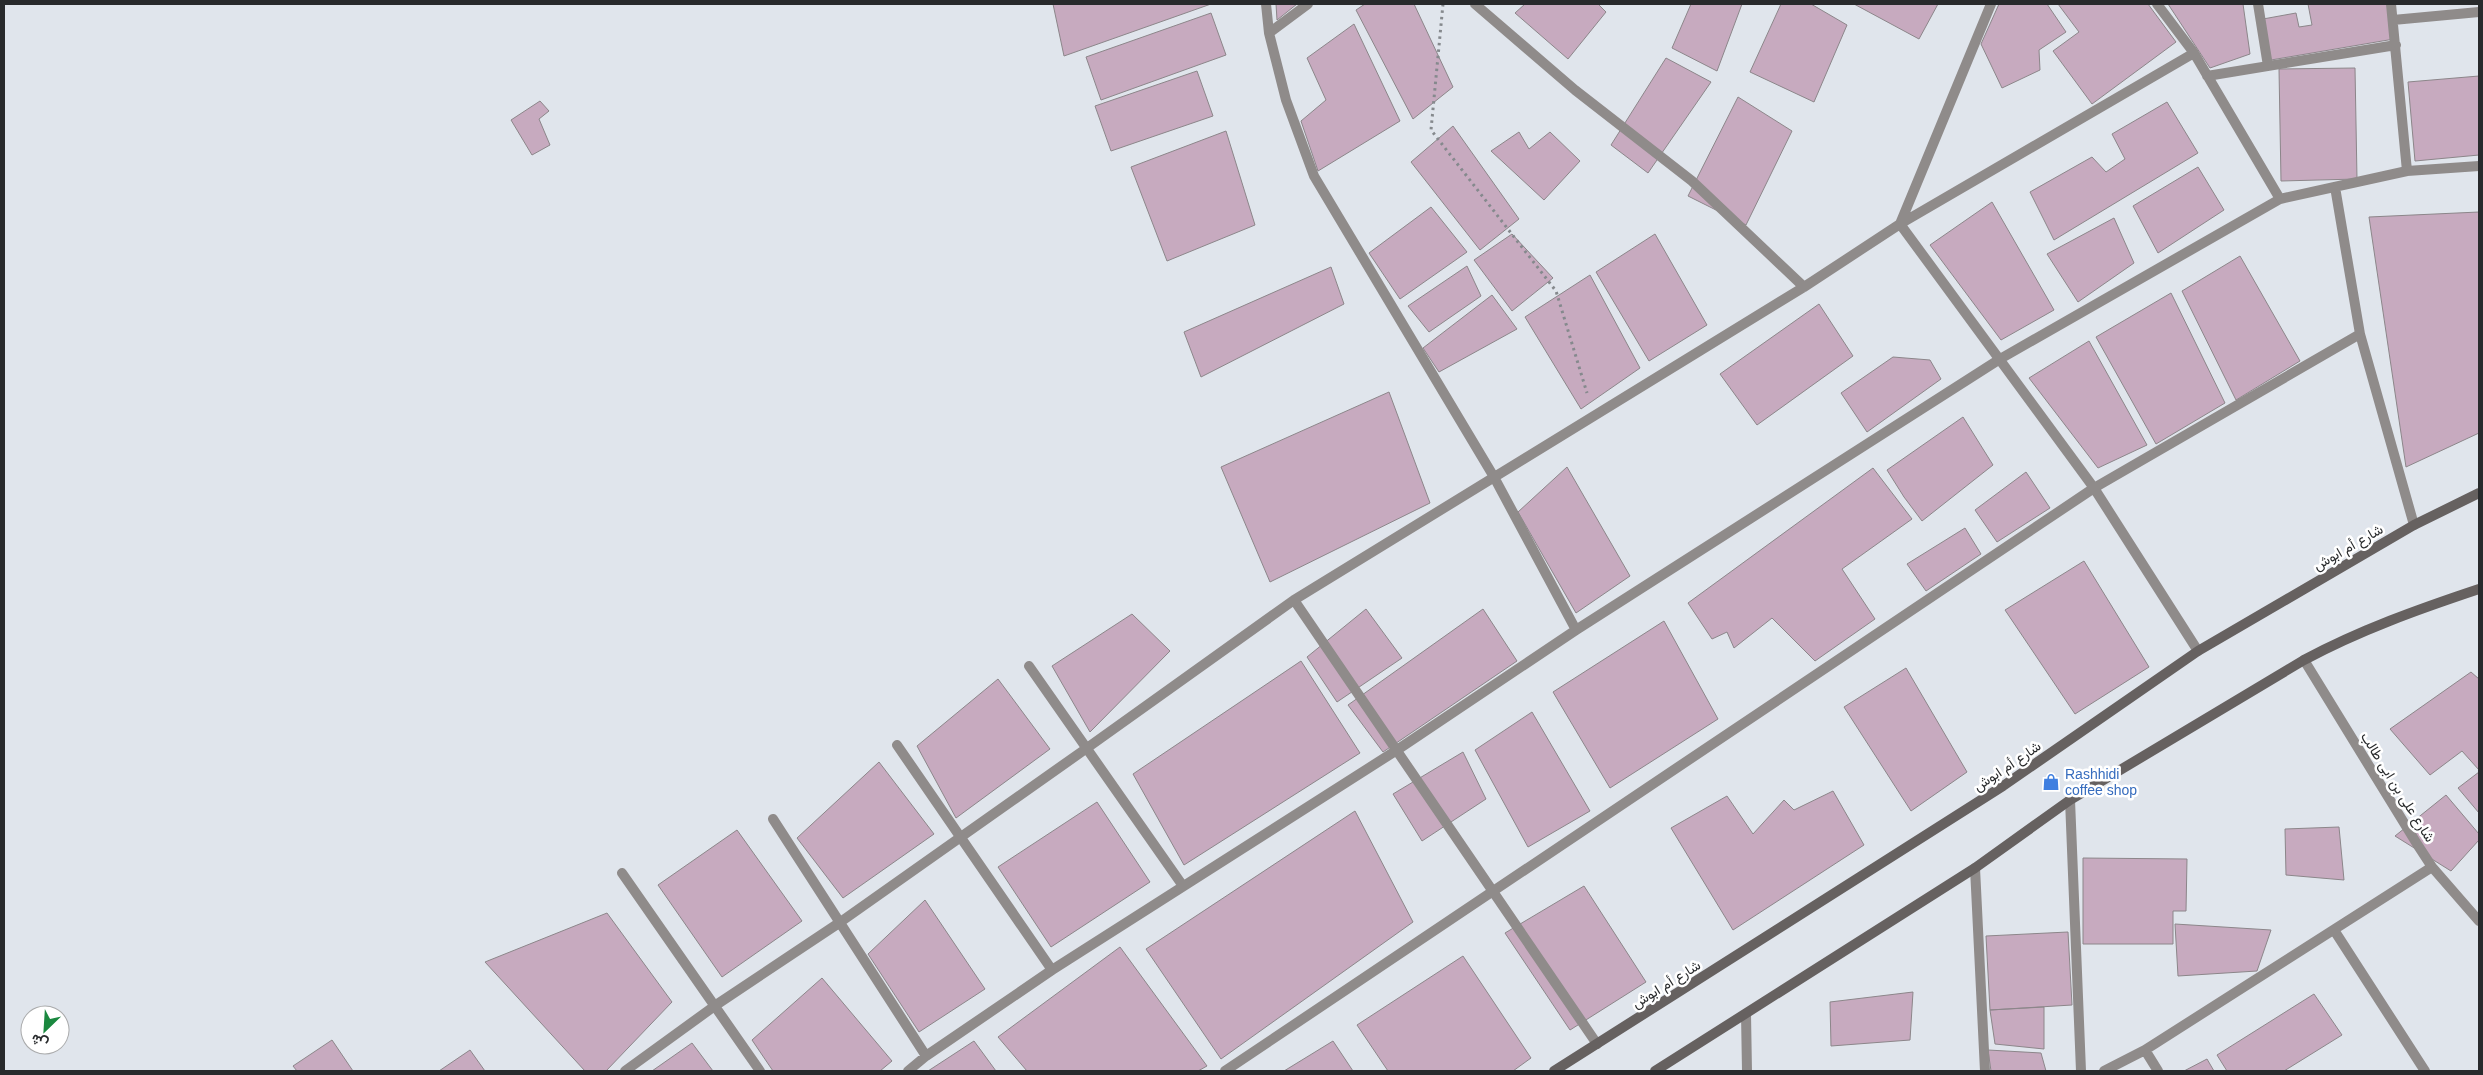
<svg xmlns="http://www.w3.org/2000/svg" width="2483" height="1075" viewBox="0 0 2483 1075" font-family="Arial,Vazirmatn,sans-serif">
  <rect width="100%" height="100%" fill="#e0e5ec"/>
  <path fill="#c7aabf" stroke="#8c868a" d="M1053 4H1211L1064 56Z
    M1276 4H1297L1277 20Z
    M1365 4H1414L1453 87 1413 119 1356 10Z
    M1525 4H1598L1606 12 1568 59 1515 13Z
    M1691 4H1742L1717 71 1672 48Z
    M1781 4H1811L1847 25 1814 102 1750 72Z
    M1854 4H1938L1919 39Z
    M1999 4H2047L2066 32 2039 50 2040 70 2002 88 1981 44Z
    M2058 4H2148L2176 42 2092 104 2053 51 2079 32Z
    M2168 4H2243L2250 54 2210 68Z
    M2308 4H2388L2394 39 2271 60 2263 19 2296 13 2299 27 2312 25Z
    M1211 13 1226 55 1101 100 1086 57Z
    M1354 24 1400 121 1318 171 1301 121 1326 100 1307 58Z
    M1666 58 1711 82 1648 173 1611 145Z
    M2355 68 2357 179 2281 181 2279 69Z
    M1197 71 1213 116 1111 151 1095 106Z
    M2479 76V155L2415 161 2408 82Z
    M1738 97 1792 131 1746 225 1688 196Z
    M540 101 549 111 539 119 550 145 532 155 511 120Z
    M2167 102 2198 153 2054 240 2030 192 2092 157 2106 172 2125 159 2112 134Z
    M1453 126 1519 219 1480 250 1411 162Z
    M1226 131 1255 225 1167 261 1131 167Z
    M1519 132 1529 149 1550 132 1580 161 1544 200 1491 151Z
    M2198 167 2224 210 2158 253 2133 206Z
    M1992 202 2054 310 2001 340 1930 245Z
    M1431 207 1467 252 1400 299 1369 253Z
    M2479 212V433L2406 467 2369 217Z
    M2114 218 2134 263 2078 302 2047 254Z
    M1512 234 1553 278 1512 311 1474 260Z
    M1655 234 1707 325 1649 361 1596 272Z
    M2240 256 2300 361 2236 400 2182 291Z
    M1467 266 1481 296 1429 332 1408 306Z
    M1331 267 1344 304 1201 377 1184 332Z
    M1590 275 1640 368 1581 409 1525 317Z
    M2171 293 2225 403 2156 444 2096 337Z
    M1492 295 1517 329 1439 372 1423 348Z
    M1819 304 1853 356 1757 425 1720 374Z
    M2089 341 2147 445 2098 468 2029 378Z
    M1893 357 1930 360 1941 379 1867 432 1841 393Z
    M1389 392 1430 503 1270 582 1221 467Z
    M1963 417 1993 465 1922 521 1904 497 1887 470Z
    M1567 467 1630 576 1576 613 1518 512Z
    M1873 468 1912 519 1842 569 1875 619 1815 661 1772 618 1734 648 1727 632 1712 639 1688 603Z
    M2026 472 2050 508 1997 542 1975 510Z
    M1965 528 1981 554 1926 591 1907 564Z
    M2084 561 2149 667 2075 714 2005 610Z
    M1366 609 1402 658 1337 702 1307 657Z
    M1483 609 1517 661 1383 752 1348 705Z
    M1132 614 1170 651 1090 732 1052 666Z
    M1664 621 1718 719 1610 788 1553 692Z
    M1301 661 1360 753 1184 865 1133 774Z
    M1906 668 1967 772 1911 811 1844 707Z
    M2471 672 2479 679V770L2462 751 2430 775 2390 729Z
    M998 679 1050 749 956 818 917 746Z
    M1532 712 1590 811 1528 847 1475 750Z
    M1463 752 1486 799 1422 841 1393 794Z
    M879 762 934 834 843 898 797 838Z
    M2479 772V813L2458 788Z
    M1833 791 1864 845 1733 930 1671 828 1727 796 1753 834 1784 800 1794 810Z
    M2446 795 2479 834V840L2451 871 2395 836Z
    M1097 802 1150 882 1051 947 998 867Z
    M1355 811 1413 922 1221 1059 1146 949Z
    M2339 827 2344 880 2286 875 2285 829Z
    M737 830 802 921 722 977 658 885Z
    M2083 858 2187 859 2186 911H2173V944H2083Z
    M1584 886 1646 982 1570 1030 1505 933Z
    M925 900 985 989 919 1032 868 954Z
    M607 913 672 1002 606 1071H585L485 962Z
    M2175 924 2271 930 2257 971 2178 976Z
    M2068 932 2072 1005 1990 1010 1986 936Z
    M1120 947 1207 1066 1198 1071H1027L998 1037Z
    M1463 956 1531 1058 1513 1071H1388L1357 1025Z
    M822 978 892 1061 880 1071H773L752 1040Z
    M1913 992 1910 1040 1831 1046 1830 1002Z
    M2314 994 2342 1035 2284 1071H2227L2217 1055Z
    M2044 1007V1049L1995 1044 1990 1010Z
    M332 1040 353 1071H297L293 1066Z
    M974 1041 996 1071H928Z
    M1333 1041 1353 1071H1284Z
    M692 1043 713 1071H652Z
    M470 1050 485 1071H439Z
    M1988 1050 2041 1053 2046 1071H1991Z
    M2207 1059 2214 1071H2184Z"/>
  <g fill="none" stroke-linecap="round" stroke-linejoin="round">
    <path stroke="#85898d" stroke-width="3" stroke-dasharray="2.5 4" stroke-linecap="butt" d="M1443 4 1431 130 1556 291 1587 393"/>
    <path stroke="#8f8b8a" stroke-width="10" d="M1266 4 1269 33 1286 100 1314 176 1494 477 1576 630
      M1475 4 1575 90 1692 181 1804 287
      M1991 4 1900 224 2094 488 2198 651
      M2157 4 2194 53 2280 199
      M2258 4 2268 66
      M2391 4 2407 171
      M2393 20 2479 12
      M1269 33 1308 4
      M2207 76 2396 45
      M2335 187 2360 334 2414 525
      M1294 600 1597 1044
      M2304 660 2417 844 2432 867 2479 921
      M1029 666 1183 886
      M897 745 1052 970
      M2070 800 2081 1071
      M773 819 926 1056
      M1975 868 1985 1071
      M622 873 760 1071
      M2334 930 2425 1071
      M1746 1014 1747 1071
      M2145 1050 2158 1071
      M625 1071 716 1005 839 923 1087 748 1294 600 1804 287 1900 224 2194 53
      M908 1071 926 1056 1052 970 1397 750 1576 630 2000 359 2280 199 2407 171 2479 166
      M1225 1071 2094 488 2360 334
      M2104 1071 2145 1050 2432 867"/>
    <path stroke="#666160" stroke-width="10" d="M1554 1071 2003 786 2198 651 2414 525 2479 493
      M1655 1071 1975 868 2070 800 2304 660C2360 630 2419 609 2479 589"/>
  </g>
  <defs>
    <g id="shop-bare" transform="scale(1.35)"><path d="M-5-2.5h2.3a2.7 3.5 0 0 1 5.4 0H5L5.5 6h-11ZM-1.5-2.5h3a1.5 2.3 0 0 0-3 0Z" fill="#3f7fe0" stroke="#fff" stroke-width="2.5" paint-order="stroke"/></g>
  </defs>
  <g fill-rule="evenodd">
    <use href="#shop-bare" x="2051" y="782"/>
  </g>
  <g text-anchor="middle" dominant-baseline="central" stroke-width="5" stroke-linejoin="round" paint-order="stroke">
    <g font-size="14" fill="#282a2c" stroke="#fff">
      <text transform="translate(2348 547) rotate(-30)">شارع أم ابوش</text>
      <text transform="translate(2007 766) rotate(-34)">شارع أم ابوش</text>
      <text transform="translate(2398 787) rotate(58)">شارع على بن ابى طالب</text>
      <text transform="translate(1666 984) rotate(-32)">شارع أم ابوش</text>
    </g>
    <g font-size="14" fill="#366cbe" stroke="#fff" text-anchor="start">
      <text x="2065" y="774">Rashhidi<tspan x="2065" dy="16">coffee shop</tspan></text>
    </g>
  </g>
  <rect width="2483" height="1075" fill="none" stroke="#282a2c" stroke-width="10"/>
  <g transform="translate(45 1030) rotate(205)"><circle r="24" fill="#ffffff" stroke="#a9aaab"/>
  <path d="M0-4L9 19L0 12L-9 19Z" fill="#1a883f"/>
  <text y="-8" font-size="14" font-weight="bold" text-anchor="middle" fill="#282a2c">ش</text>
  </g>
</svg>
